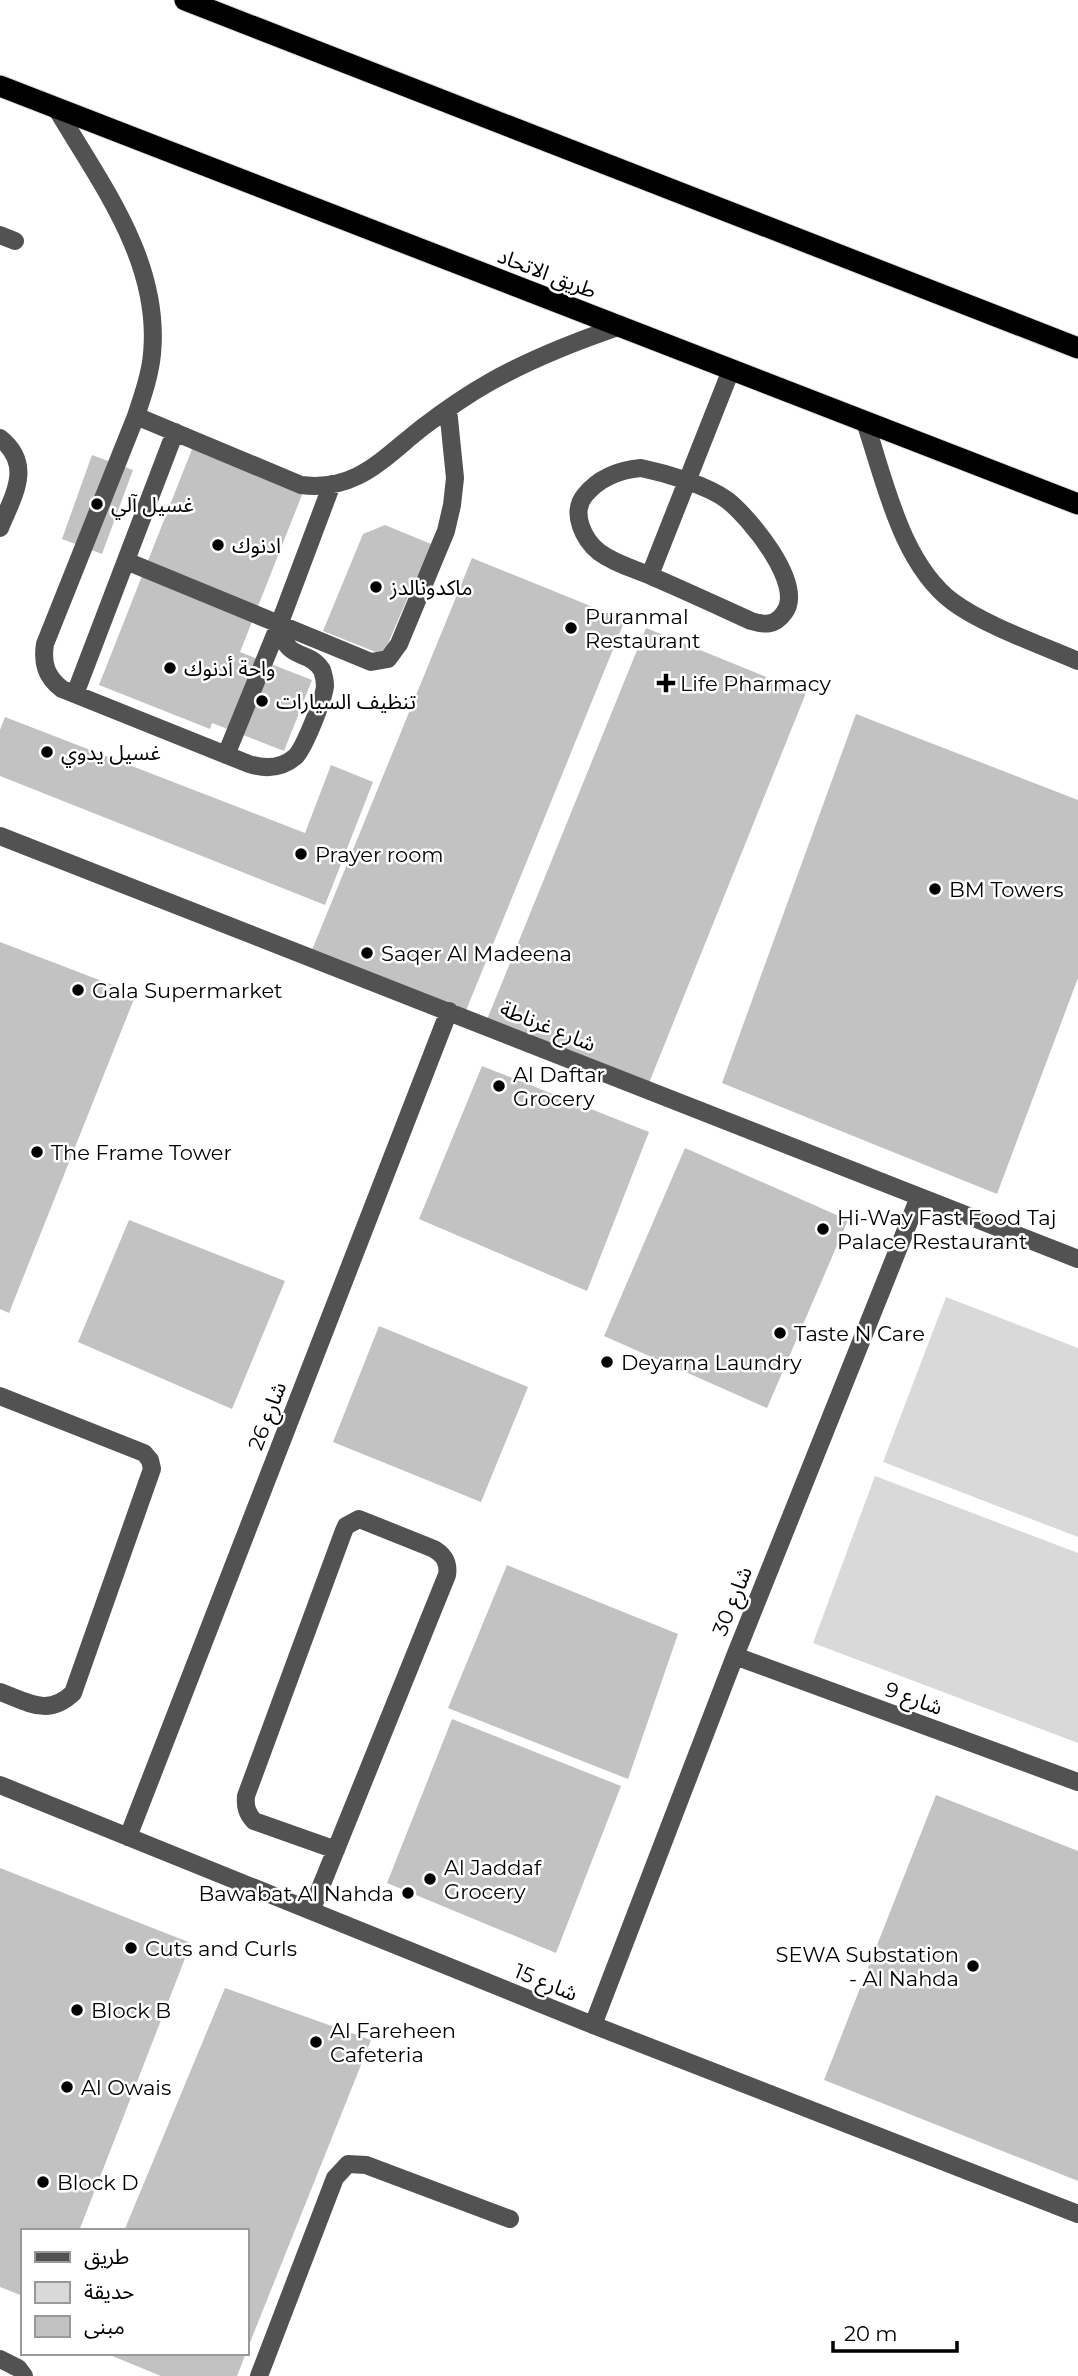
<svg xmlns="http://www.w3.org/2000/svg" width="1078" height="2376" viewBox="0 0 1078 2376" font-family="Montserrat,'Noto Sans Arabic',sans-serif">
  <rect width="100%" height="100%" fill="#fff"/>
  <path fill="#d9d9d9" d="M946 1297 1078 1348V1537L883 1462Z
    M875 1476 1078 1553V1743L813 1643Z"/>
  <path fill="#c2c2c2" d="M196 439 307 482 240 652 312 680 284 751 212 723 210 729 99 685Z
    M92 455 133 470 102 554 62 539Z
    M385 525 431 544 383 655 323 631 363 534Z
    M472 558 625 620 465 1013 312 950Z
    M646 628 806 693 647 1088 486 1022Z
    M856 714 1078 800V978L997 1194 722 1083Z
    M5 717 305 833 331 765 373 782 325 905 0 776V730Z
    M0 942 136 994 9 1313 0 1309Z
    M482 1066 649 1132 587 1291 419 1219Z
    M685 1148 848 1220 767 1408 604 1336Z
    M129 1220 285 1281 232 1409 78 1342Z
    M379 1326 528 1387 481 1502 333 1442Z
    M507 1565 678 1634 628 1779 448 1708Z
    M452 1719 621 1786 556 1953 387 1883Z
    M936 1795 1078 1851V2181L824 2080Z
    M0 1868 191 1943 79 2231H23V2296L0 2287Z
    M225 1988 371 2040 247 2350V2231H124Z
    M105 2353H246L237 2376H161Z"/>
  <g fill="none" stroke-linecap="round" stroke-linejoin="round">
    <g stroke="#dbdbdb" stroke-width="23">
      <path id="highway" d="M185 0 1078 348
        M0 86 1078 504"/>
    </g>
    <path stroke="#525252" stroke-width="18" d="M56 108C100 183 161 261 152 354 150 375 143 395 136 416L45 644C42 663 46 677 62 689L249 764C265 769 281 769 295 757 304 749 324 698 325 686 325 682 323 673 322 670 307 647 287 664 279 625
      M0 235 15 241
      M136 416 301 485C357 492 383 458 423 427 444 411 467 395 490 382 531 359 574 342 618 327
      M865 422C885 481 901 563 953 602 984 625 1041 645 1078 661
      M0 438C34 465 13 496 0 528
      M641 468C665 473 707 485 727 500 749 517 806 585 784 613 775 626 764 625 751 621 718 606 686 591 653 577 635 569 615 564 599 552 584 540 570 513 585 495 599 478 619 470 641 468Z
      M126 561 371 662 388 659 399 644 446 531 452 505 455 478 448 409
      M650 575 731 370
      M75 694 175 432
      M226 755 279 625 332 484
      M0 836 1078 1259
      M0 1396 144 1453 150 1460 152 1469 73 1693C48 1717 28 1702 0 1692
      M735 1656 1078 1782
      M0 1785 593 2025 1078 2214
      M128 1837 449 1011
      M311 1911 447 1575C449 1563 444 1555 434 1549L359 1519 346 1526 343 1533 246 1796C245 1807 247 1813 254 1821L336 1850
      M593 2025 735 1656 919 1197
      M0 2359 18 2368 24 2376
      M259 2376 335 2178 348 2164 366 2165 510 2219"/>
    <use href="#highway" stroke="#000" stroke-width="21"/>
  </g>
  <g fill="#000" stroke="#fff" stroke-width="2.5">
    <circle cx="97" cy="504" r="7"/>
    <circle cx="218" cy="545" r="7"/>
    <circle cx="376" cy="587" r="7"/>
    <circle cx="571" cy="628" r="7"/>
    <circle cx="170" cy="668" r="7"/>
    <path d="M662.5 672.5h7v7h7v7h-7v7h-7v-7h-7v-7h7z"/>
    <circle cx="262" cy="701" r="7"/>
    <circle cx="47" cy="752" r="7"/>
    <circle cx="301" cy="854" r="7"/>
    <circle cx="935" cy="889" r="7"/>
    <circle cx="367" cy="953" r="7"/>
    <circle cx="78" cy="990" r="7"/>
    <circle cx="499" cy="1086" r="7"/>
    <circle cx="37" cy="1152" r="7"/>
    <circle cx="823" cy="1229" r="7"/>
    <circle cx="780" cy="1333" r="7"/>
    <circle cx="607" cy="1362" r="7"/>
    <circle cx="430" cy="1879" r="7"/>
    <circle cx="408" cy="1893" r="7"/>
    <circle cx="131" cy="1948" r="7"/>
    <circle cx="973" cy="1966" r="7"/>
    <circle cx="77" cy="2010" r="7"/>
    <circle cx="316" cy="2042" r="7"/>
    <circle cx="67" cy="2087" r="7"/>
    <circle cx="43" cy="2182" r="7"/>
  </g>
  <g text-anchor="middle" dominant-baseline="central" stroke-width="5" stroke-linejoin="round" paint-order="stroke">
    <g font-size="21" fill="#000" stroke="#fff">
      <text transform="translate(547 273) rotate(21)">طريق الاتحاد</text>
      <text transform="translate(548 1026) rotate(22)">شارع غرناطة</text>
      <text transform="translate(267 1416) rotate(-69)">شارع 26</text>
      <text transform="translate(732 1601) rotate(-68)">شارع 30</text>
      <text transform="translate(914 1698) rotate(20)">شارع 9</text>
      <text transform="translate(546 1982) rotate(22)">شارع 15</text>
    </g>
    <g font-size="21" fill="#000" stroke="#fff" text-anchor="start">
      <text x="111" y="504">غسيل آلي</text>
      <text x="232" y="545">ادنوك</text>
      <text x="390" y="587">ماكدونالدز</text>
      <text x="585" y="616">Puranmal<tspan x="585" dy="24">Restaurant</tspan></text>
      <text x="184" y="668">واحة أدنوك</text>
      <text x="680" y="683">Life Pharmacy</text>
      <text x="276" y="701">تنظيف السيارات</text>
      <text x="61" y="752">غسيل يدوي</text>
      <text x="315" y="854">Prayer room</text>
      <text x="949" y="889">BM Towers</text>
      <text x="381" y="953">Saqer Al Madeena</text>
      <text x="92" y="990">Gala Supermarket</text>
      <text x="513" y="1074">Al Daftar<tspan x="513" dy="24">Grocery</tspan></text>
      <text x="51" y="1152">The Frame Tower</text>
      <text x="837" y="1217">Hi-Way Fast Food Taj<tspan x="837" dy="24">Palace Restaurant</tspan></text>
      <text x="794" y="1333">Taste N Care</text>
      <text x="621" y="1362">Deyarna Laundry</text>
      <text x="444" y="1867">Al Jaddaf<tspan x="444" dy="24">Grocery</tspan></text>
      <text x="394" y="1893" text-anchor="end">Bawabat Al Nahda</text>
      <text x="145" y="1948">Cuts and Curls</text>
      <text x="959" y="1954" text-anchor="end">SEWA Substation<tspan x="959" dy="24">- Al Nahda</tspan></text>
      <text x="91" y="2010">Block B</text>
      <text x="330" y="2030">Al Fareheen<tspan x="330" dy="24">Cafeteria</tspan></text>
      <text x="81" y="2087">Al Owais</text>
      <text x="57" y="2182">Block D</text>
    </g>
  </g>
  <rect x="21" y="2229" width="228" height="126" fill="#ffffff" stroke="#999999" stroke-width="2"/>
  <rect x="35" y="2252" width="35" height="10" fill="#525252" stroke="#999999" stroke-width="2"/>
  <text x="84" y="2264" font-size="21" fill="#000000">طريق</text>
  <rect x="35" y="2282" width="35" height="21" fill="#d9d9d9" stroke="#999999" stroke-width="2"/>
  <text x="84" y="2299" font-size="21" fill="#000000">حديقة</text>
  <rect x="35" y="2316" width="35" height="21" fill="#c2c2c2" stroke="#999999" stroke-width="2"/>
  <text x="84" y="2334" font-size="21" fill="#000000">مبنى</text>
  <path d="M833 2341v10h124v-10" fill="none" stroke="#000000" stroke-width="3.5"/>
  <text x="844" y="2341" font-size="21" fill="#000000" stroke="#ffffff" stroke-width="5" paint-order="stroke">20 m</text>
</svg>
